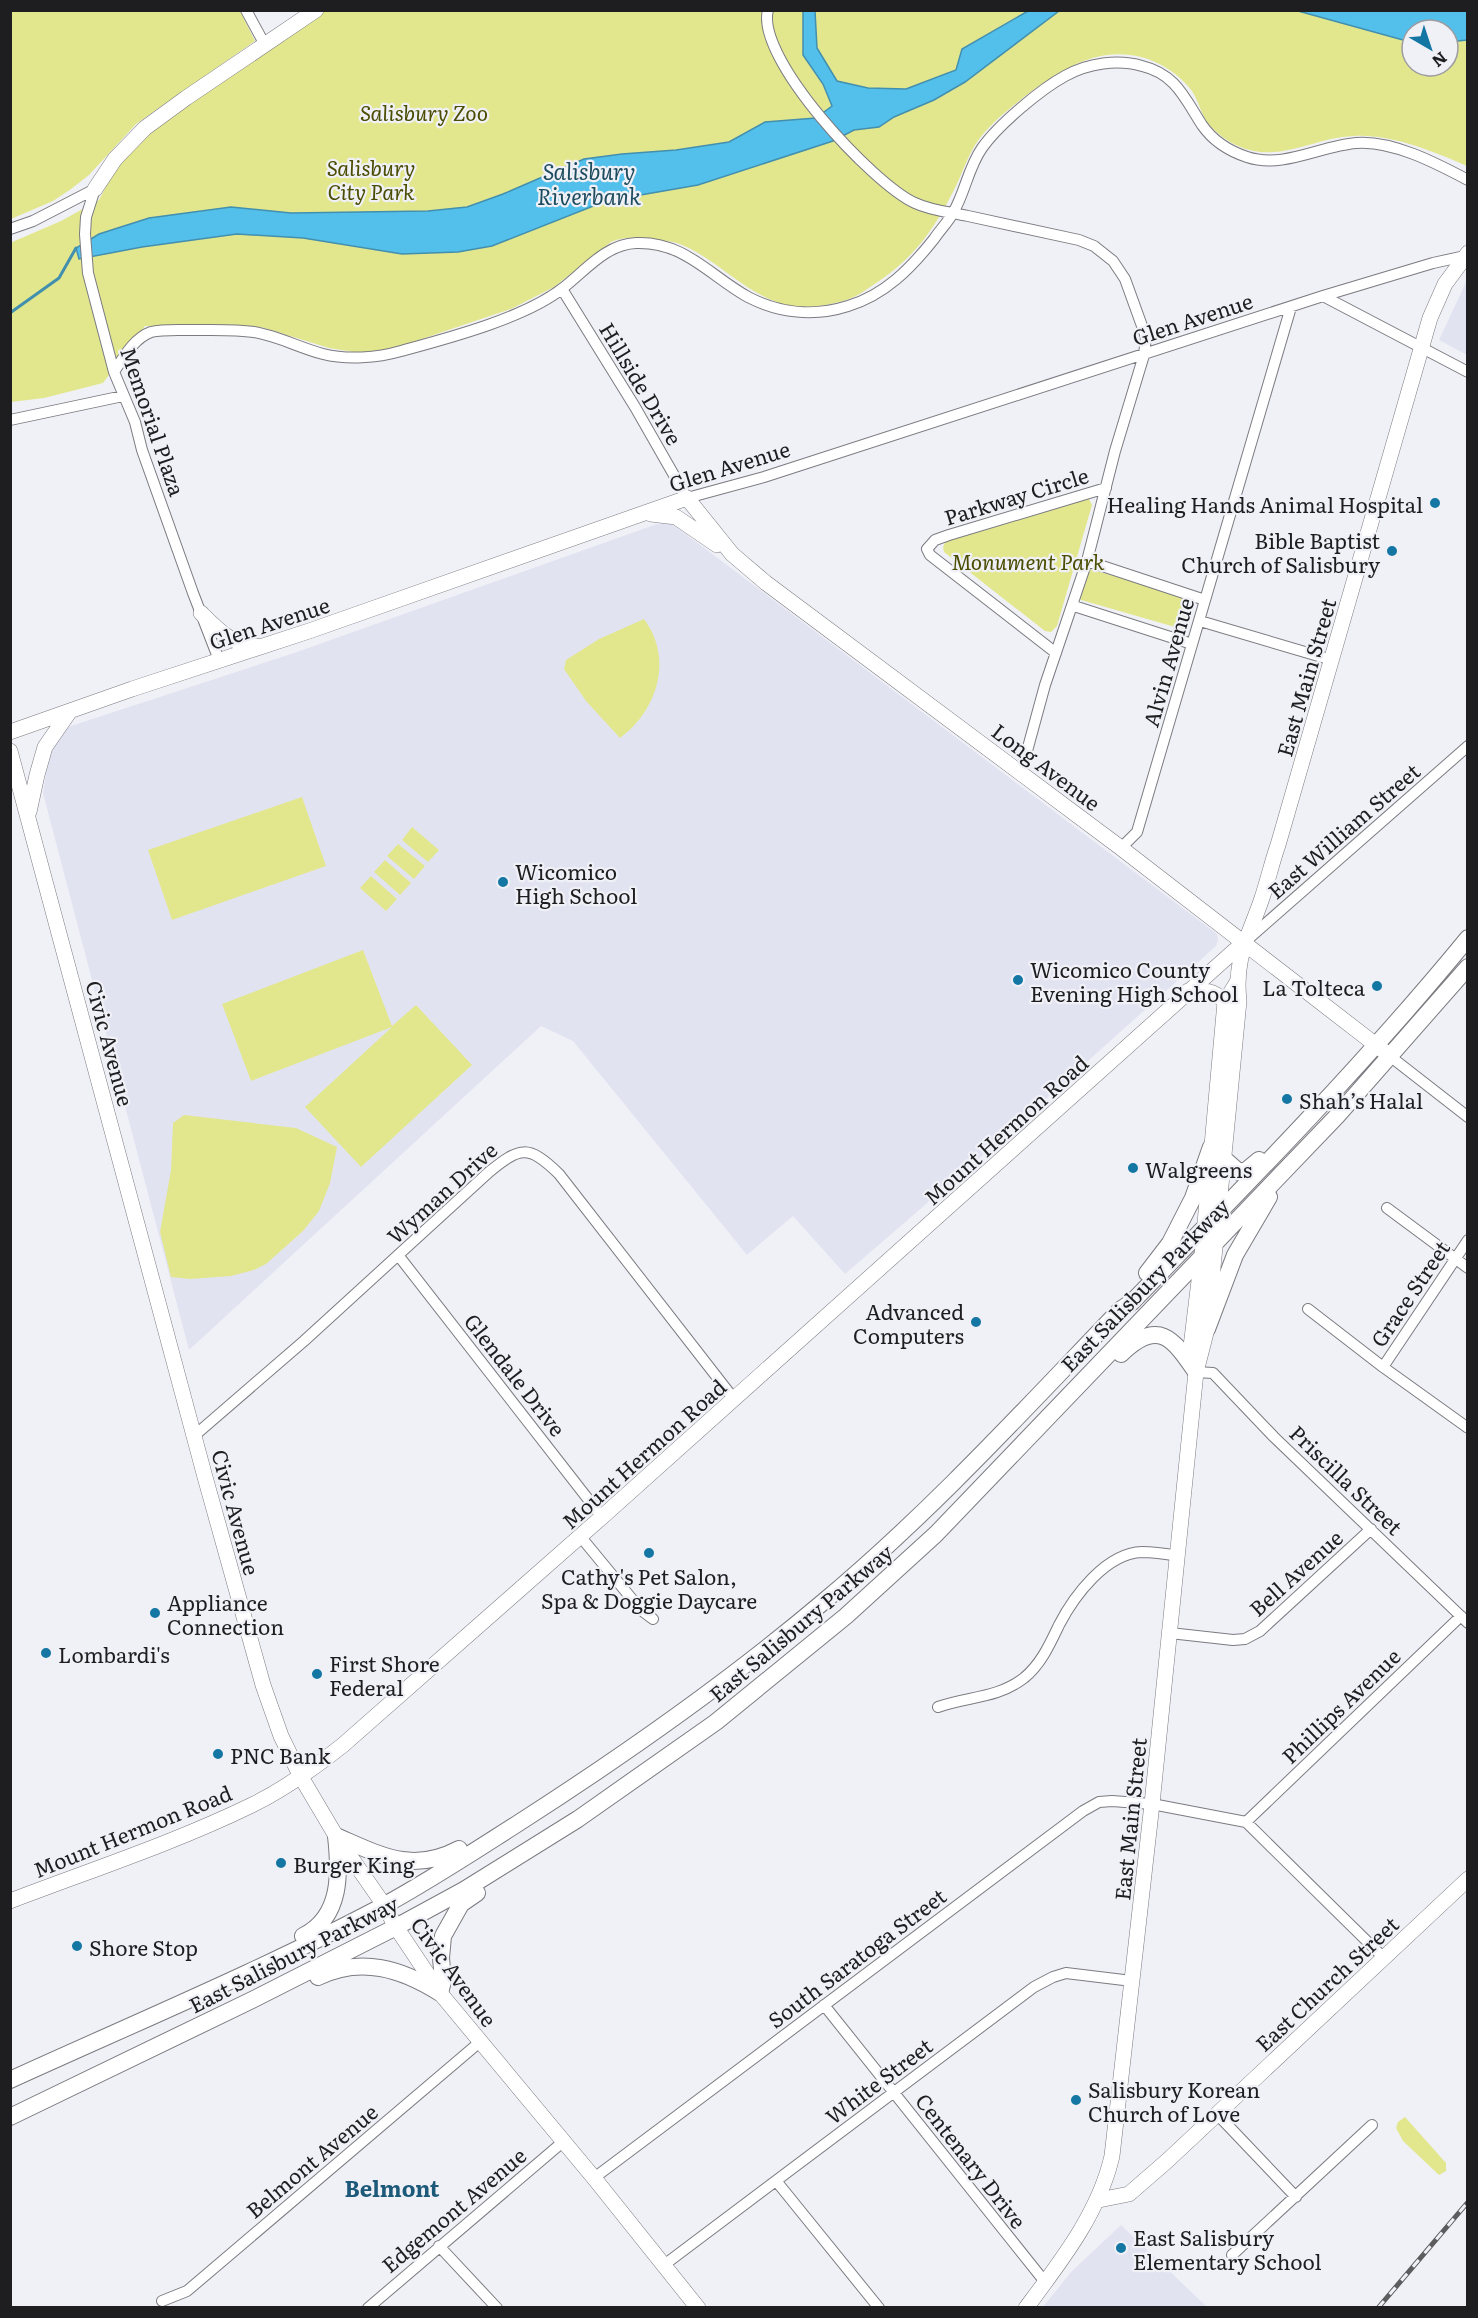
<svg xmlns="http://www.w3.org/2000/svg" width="1478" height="2318" viewBox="0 0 1478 2318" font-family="Literata,serif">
  <rect width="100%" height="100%" fill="#f0f0f7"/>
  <path fill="#e2e3f1" d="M1467 280V355L1439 340Z
    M667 523 675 526 1217 934 1218 940 1216 946 991 1148 845 1274 793 1216 747 1255 573 1041 541 1026 189 1350 43 793 49 756 57 740 68 727 297 652 657 524Z
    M1121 2225 1207 2307H1043L1071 2272Z"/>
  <path fill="#e2e78e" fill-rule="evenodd" d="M11 11H240L255 41 136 124 89 175 71 189 53 201 11 219Z
    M324 11H1467V166C1432 151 1392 134 1353 136 1317 137 1283 161 1246 149 1232 145 1213 132 1205 119 1200 110 1198 100 1192 91 1180 75 1161 62 1141 57 1095 45 1053 74 1019 101 1003 114 987 127 975 145 966 160 961 177 953 192 934 229 916 255 882 279 870 287 859 296 846 300 828 305 808 310 790 306 745 296 718 258 677 243 671 241 663 241 657 240 641 237 626 236 611 242L554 287 511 309 392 349 376 352H354L329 348 261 327 145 326 103 383 44 398 11 402 10 243 61 221 99 200 114 171 143 137 290 31ZM1412 30H1448V66H1412Z
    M1088 497 1092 505 1057 626 1051 632 1045 631 944 552 943 547 947 539Z
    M1089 569 1190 597 1195 603 1188 627 1182 629 1081 600 1080 598Z
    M644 619C674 659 657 711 620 738L586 701 564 669 566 660 599 639Z
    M302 797 326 866 172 920 148 850Z
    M412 827 439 850 428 862 402 840Z
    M398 844 425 866 414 879 387 856Z
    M385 860 411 883 400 895 374 872Z
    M371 876 397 899 386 911 360 888Z
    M363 950 392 1026 416 1005 472 1065 361 1167 305 1107 392 1027 251 1081 222 1004Z
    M184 1115 296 1128 337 1147 330 1183 319 1211 303 1231 266 1264 254 1270 231 1276 190 1279 171 1277 160 1232 171 1170 173 1123Z
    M1405 2117 1446 2163V2171L1439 2175 1403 2141 1396 2128 1398 2122Z"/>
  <path fill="#53bfeb" stroke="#438fae" stroke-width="1.5" d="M803 11H815L817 48 837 81 868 88 906 89 956 70 962 49 1028 11H1059L965 82 934 100 894 117 879 127 854 130 833 141 698 185 606 201 492 246 458 252 402 254 303 238 237 234 142 247 79 259 76 248 99 234 149 218 231 207 291 213 428 211 467 207 503 194 584 159 622 154 676 150 729 142 765 122 816 118 832 106 823 84 803 55Z
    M1298 11H1467V40L1448 42V30H1412V40H1403Z"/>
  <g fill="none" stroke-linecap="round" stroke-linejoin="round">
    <path stroke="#438fae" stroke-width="3" d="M10 313 59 278 76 248"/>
    <g stroke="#7b7b81" stroke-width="12">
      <path id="street" d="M246 10 265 45
        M768 10C755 58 873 184 915 203 932 211 950 212 968 216 1005 224 1042 232 1079 240L1094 246 1113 261 1125 279 1146 337 1144 355 1115 451 1087 561 1045 685 1021 773
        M95 189 86 217 85 234 88 273 114 372 135 422 142 450 193 593 219 660
        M10 229 33 221 95 189
        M562 289 635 407 687 498 764 477 1323 296 1433 263 1465 256
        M1323 296 1468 372
        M114 372C123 358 134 338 151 332 163 329 179 330 191 330 212 330 234 329 254 332 278 336 300 348 323 354 347 360 377 358 401 351 449 338 525 318 563 288 585 271 606 244 636 243 684 241 710 276 748 297 779 313 814 317 848 306 885 295 911 268 934 239 940 230 948 222 953 213 965 193 968 168 982 148 998 125 1041 89 1065 76 1088 63 1118 59 1142 66 1176 74 1185 99 1202 125 1213 141 1229 151 1247 157 1283 169 1320 146 1356 143 1392 140 1436 163 1468 180
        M10 420 123 396
        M1087 561 1205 600
        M1074 606 1192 644
        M1200 621 1332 660
        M1056 653 930 555 927 549 935 540 949 535 1106 488
        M1121 848 1137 832 1291 307
        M1247 940 1468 746
        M1391 1057 1468 1117
        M1387 1208 1468 1268
        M398 1255 602 1517
        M1308 1309 1383 1367 1468 1428
        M1383 1367 1468 1240
        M1196 1372 1213 1373 1274 1437 1468 1623
        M194 1436 304 1341 489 1172C520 1147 528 1144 559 1174L734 1399
        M580 1536 641 1610 653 1619
        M1170 1633 1233 1640 1245 1639 1260 1631 1371 1529
        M938 1707C969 1696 996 1699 1024 1678 1041 1664 1050 1644 1059 1625 1074 1596 1106 1553 1142 1552 1154 1552 1167 1554 1179 1556
        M1246 1822 1461 1616
        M824 2005 1045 2282
        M1217 2114 1296 2197
        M594 2178 1083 1811 1099 1802 1112 1801 1152 1804 1246 1822 1384 1958
        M777 2182 879 2308
        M439 2246 497 2308
        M1232 2255 1372 2125
        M664 2265 1034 1987 1053 1977 1066 1973 1132 1981
        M162 2301 187 2291 481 2041
        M368 2308 564 2141"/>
    </g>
    <g stroke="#7b7b81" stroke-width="16">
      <path id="secondary" d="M95 189 115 159 145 128 186 98 316 10
        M651 514 676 517 717 545
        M201 613C219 631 231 644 257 646
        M10 732 132 689 312 630 687 498 732 554 766 583 1121 848 1385 1052
        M10 751 205 1477 263 1685 281 1736 301 1777 336 1836 384 1905 396 1927 440 1993 594 2178 698 2308
        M29 812 37 775 45 747 70 711
        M1188 991C1204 990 1214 990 1225 1002
        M1195 1369 1190 1355 1202 1256 1225 1002 1237 982
        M10 1901C91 1870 174 1843 252 1805 285 1789 314 1768 343 1745L602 1517 1243 943
        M1099 2200 1129 2194 1167 2161 1468 1879
        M1026 2308C1061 2261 1099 2213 1112 2156L1152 1804 1196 1372 1207 1329 1239 1001C1234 956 1249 937 1262 898 1268 880 1272 862 1278 845L1430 318 1445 284 1468 253"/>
    </g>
    <g stroke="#7b7b81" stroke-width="18">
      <path id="primary" d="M1223 1158 1239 1172 1247 1170 1259 1160
        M1147 1273 1170 1243 1193 1198 1211 1147
        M1207 1329 1235 1255 1269 1197
        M1121 1354C1158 1318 1173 1338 1196 1372
        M303 1936C342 1917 340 1872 336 1836 380 1855 412 1874 459 1849
        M318 1977C361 1956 402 1969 440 1993L443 1981 441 1958 443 1936 461 1904 477 1893
        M10 2080C135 2023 262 1970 383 1906 429 1881 473 1852 517 1824 623 1756 726 1684 822 1603 929 1514 1024 1410 1120 1310L1132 1302C1247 1184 1363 1066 1468 938
        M10 2117 252 2000 396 1927 464 1890 578 1819 716 1722 846 1616 936 1534 1337 1116 1468 967"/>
    </g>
    <use href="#street" stroke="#fff" stroke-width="10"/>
    <use href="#secondary" stroke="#fff" stroke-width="15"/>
    <use href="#primary" stroke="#fff" stroke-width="16"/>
    <g stroke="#5d5d60" stroke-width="5">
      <path id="rail" d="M1378 2308 1468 2202"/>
    </g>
    <use href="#rail" stroke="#f0f0f7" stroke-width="3" stroke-dasharray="9" stroke-linecap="butt"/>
  </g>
  <g fill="#1476a3" stroke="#f0f0f7" stroke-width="2">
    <circle cx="1435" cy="503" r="6"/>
    <circle cx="1392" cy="551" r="6"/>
    <circle cx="503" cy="882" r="6"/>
    <circle cx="1018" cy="980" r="6"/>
    <circle cx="1377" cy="986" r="6"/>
    <circle cx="1287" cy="1099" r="6"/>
    <circle cx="1133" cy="1168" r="6"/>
    <circle cx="976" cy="1322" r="6"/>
    <circle cx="649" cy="1553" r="6"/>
    <circle cx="155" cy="1613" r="6"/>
    <circle cx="46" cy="1653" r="6"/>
    <circle cx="317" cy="1674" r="6"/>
    <circle cx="218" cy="1754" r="6"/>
    <circle cx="281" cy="1863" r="6"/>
    <circle cx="77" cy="1946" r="6"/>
    <circle cx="1076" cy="2100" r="6"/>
    <circle cx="1121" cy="2248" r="6"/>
  </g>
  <g text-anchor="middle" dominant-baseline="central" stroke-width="4.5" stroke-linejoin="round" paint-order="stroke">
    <g font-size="21" font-style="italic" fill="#4b4d02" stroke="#f0f0f7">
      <text x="424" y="111">Salisbury Zoo</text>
      <text x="371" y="166">Salisbury<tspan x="371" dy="24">City Park</tspan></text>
      <text x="1028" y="560">Monument Park</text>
    </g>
    <g font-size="21" fill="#1e1e20" stroke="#f0f0f7">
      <text transform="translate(1192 318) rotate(-18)">Glen Avenue</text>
      <text transform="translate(642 383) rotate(59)">Hillside Drive</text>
      <text transform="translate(154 421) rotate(71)">Memorial Plaza</text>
      <text transform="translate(729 465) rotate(-17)">Glen Avenue</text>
      <text transform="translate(1016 495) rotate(-17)">Parkway Circle</text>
      <text transform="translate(269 622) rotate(-18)">Glen Avenue</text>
      <text transform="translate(1167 662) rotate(-74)">Alvin Avenue</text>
      <text transform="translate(1305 677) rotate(-74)">East Main Street</text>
      <text transform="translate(1047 766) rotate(37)">Long Avenue</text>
      <text transform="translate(1343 830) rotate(-41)">East William Street</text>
      <text transform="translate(111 1043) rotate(75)">Civic Avenue</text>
      <text transform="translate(1005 1129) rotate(-42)">Mount Hermon Road</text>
      <text transform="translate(441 1192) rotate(-42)">Wyman Drive</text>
      <text transform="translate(1144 1284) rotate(-46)">East Salisbury Parkway</text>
      <text transform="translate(1409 1293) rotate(-56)">Grace Street</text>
      <text transform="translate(516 1374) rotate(52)">Glendale Drive</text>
      <text transform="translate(643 1453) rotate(-42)">Mount Hermon Road</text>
      <text transform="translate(1347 1479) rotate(44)">Priscilla Street</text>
      <text transform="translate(237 1512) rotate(75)">Civic Avenue</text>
      <text transform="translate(1295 1572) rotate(-42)">Bell Avenue</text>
      <text transform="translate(800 1622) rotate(-40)">East Salisbury Parkway</text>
      <text transform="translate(1340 1705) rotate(-44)">Phillips Avenue</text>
      <text transform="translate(1129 1819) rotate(-84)">East Main Street</text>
      <text transform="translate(132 1830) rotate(-22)">Mount Hermon Road</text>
      <text transform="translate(293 1953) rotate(-27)">East Salisbury Parkway</text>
      <text transform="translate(856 1957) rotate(-37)">South Saratoga Street</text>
      <text transform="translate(455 1971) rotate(54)">Civic Avenue</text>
      <text transform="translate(1326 1983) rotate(-43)">East Church Street</text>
      <text transform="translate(878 2080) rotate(-37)">White Street</text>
      <text transform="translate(311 2160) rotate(-40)">Belmont Avenue</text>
      <text transform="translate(972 2160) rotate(52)">Centenary Drive</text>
      <text transform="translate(453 2209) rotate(-40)">Edgemont Avenue</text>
    </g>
    <g font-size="21" fill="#1e1e20" stroke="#f0f0f7" text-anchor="start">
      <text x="1423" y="503" text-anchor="end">Healing Hands Animal Hospital</text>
      <text x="1380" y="539" text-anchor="end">Bible Baptist<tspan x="1380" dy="24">Church of Salisbury</tspan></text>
      <text x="515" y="870">Wicomico<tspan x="515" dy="24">High School</tspan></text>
      <text x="1030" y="968">Wicomico County<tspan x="1030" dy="24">Evening High School</tspan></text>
      <text x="1365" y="986" text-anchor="end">La Tolteca</text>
      <text x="1299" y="1099">Shah’s Halal</text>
      <text x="1145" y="1168">Walgreens</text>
      <text x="964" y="1310" text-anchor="end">Advanced<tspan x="964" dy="24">Computers</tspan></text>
      <text x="649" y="1575" text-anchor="middle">Cathy's Pet Salon,<tspan x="649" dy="24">Spa &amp; Doggie Daycare</tspan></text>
      <text x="167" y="1601">Appliance<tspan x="167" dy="24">Connection</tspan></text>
      <text x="58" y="1653">Lombardi's</text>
      <text x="329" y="1662">First Shore<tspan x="329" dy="24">Federal</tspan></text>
      <text x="230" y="1754">PNC Bank</text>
      <text x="293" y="1863">Burger King</text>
      <text x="89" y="1946">Shore Stop</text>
      <text x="1088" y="2088">Salisbury Korean<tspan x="1088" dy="24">Church of Love</tspan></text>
      <text x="1133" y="2236">East Salisbury<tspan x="1133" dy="24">Elementary School</tspan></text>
    </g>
    <g font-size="22" font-style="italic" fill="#1e4c5f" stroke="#f0f0f7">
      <text x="589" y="170">Salisbury<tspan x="589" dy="25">Riverbank</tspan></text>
    </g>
    <g font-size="22" font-weight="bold" fill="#1d5a7a" stroke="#f0f0f7">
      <text x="392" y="2187">Belmont</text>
    </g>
  </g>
  <rect width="1478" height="2318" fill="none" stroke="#1e1e20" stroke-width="24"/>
  <g transform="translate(1430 48) rotate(141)"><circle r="28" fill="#f0f0f7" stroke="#9c9ca1" stroke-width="1.5"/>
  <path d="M0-4.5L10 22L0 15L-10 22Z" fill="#1476a3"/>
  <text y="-9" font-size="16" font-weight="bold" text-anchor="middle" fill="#1e1e20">N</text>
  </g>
</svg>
